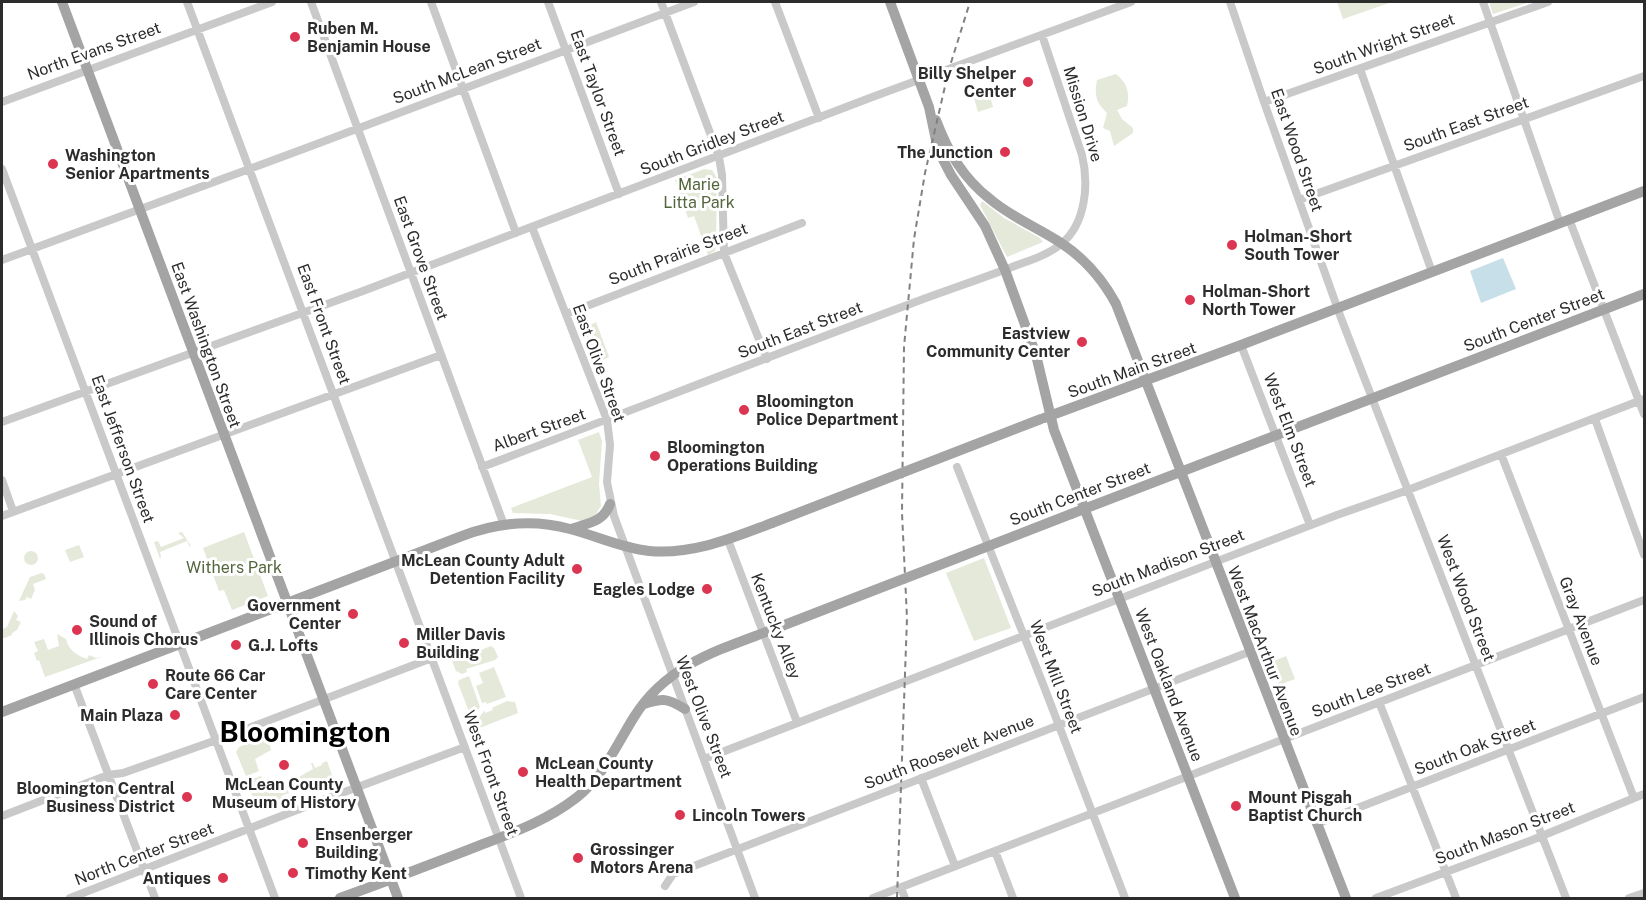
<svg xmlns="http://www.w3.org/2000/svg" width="1646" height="900" viewBox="0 0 1646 900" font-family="'Public Sans',sans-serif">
  <rect width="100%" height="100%" fill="#fff"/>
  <path fill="#e4e9da" d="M1337 2H1392L1343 19Z
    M1489 2H1530L1493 14Z
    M1116 74C1127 83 1130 92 1127 106L1117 110 1122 119 1133 128V133L1114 146 1110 131 1103 128 1107 113C1096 103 1094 95 1097 80Z
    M989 93 993 107 978 112 974 98Z
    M704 169 712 170 717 178 716 246 715 251 708 255 694 216 688 218 675 180Z
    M982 201 1004 218 1040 238 1043 242 1007 257 980 205Z
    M596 322 609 357 598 362 583 329Z
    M599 432 602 441 599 484 601 506 594 517 582 521 550 514 513 513 511 508 592 477 578 440Z
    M182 532 191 546 190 547 187 541 160 552 161 557 160 559 154 542 158 541 161 547 184 538 178 533Z
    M244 532 268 596 232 610 224 590 219 591 203 548Z
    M79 545 84 557 70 562 65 550Z
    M24 558a7 7 0 1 1 14 0a7 7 0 1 1-14 0Z
    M984 558 1011 628 974 641 946 573Z
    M42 573 44 574 46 579 33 584 35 590 31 599 27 597 25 600 19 601 30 577Z
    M14 611 18 616 16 620 21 622 17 630 12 633V635L2 639V629L7 627Z
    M57 634 66 639C69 651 77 655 87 659L89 655 96 658 104 656 45 677 39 660 37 661 34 653 38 651 34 642 44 639 48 650 59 646Z
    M491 646 494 648 498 657 495 660 466 669 467 672 462 674 456 671 452 661Z
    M1286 656 1295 679 1279 685 1271 662Z
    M494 667 506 697 487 704 486 702 482 703 476 686 483 683 479 673Z
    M469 676 480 707 471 717 458 683 459 680Z
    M507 701 515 702 518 713 477 729 475 723 485 710V713L493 710 492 708Z
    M307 721 313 723 319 739 307 744 302 741 285 745 281 737 284 736 283 733 287 729Z
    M259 739 264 740 265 743 269 742 271 750 255 759 259 771 246 776 236 752 239 747Z
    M327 761 332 775 327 783 310 789 308 786 300 789 297 778 313 769 311 763H313L315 768 322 765V763Z
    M261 776 266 787 283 783 289 793 281 796 282 800 263 807 255 803 247 781Z"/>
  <path fill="#c7dfe9" d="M1503 258 1516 289 1481 303 1470 271Z"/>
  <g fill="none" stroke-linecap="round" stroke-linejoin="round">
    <path stroke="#c9c9c9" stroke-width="8" d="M187 2 521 898
      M311 2 504 525
      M431 2 516 233
      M548 2 619 194
      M661 2 719 157 722 175 724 253 767 359
      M775 2 819 118
      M1230 2 1264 102 1341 318 1566 898
      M1483 2 1560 223
      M1360 69 1432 272
      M2 102 272 2
      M1264 102 1548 2
      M2 169 275 898
      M1299 200 1644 76
      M1569 219 1644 414
      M532 227 607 420 610 445 607 482 614 516 755 898
      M2 260 306 148 694 2
      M566 314 802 223
      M1241 345 1310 525
      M1595 419 1644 555
      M2 422 363 291 875 96 1131 2
      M1501 454 1634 798
      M482 467C625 413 767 357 910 304 944 291 978 280 1012 267 1028 261 1048 255 1061 244 1086 224 1089 184 1082 155L1042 35
      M957 467 1043 684 1125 898
      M2 480 13 511
      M2 516 441 355
      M728 540 797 722
      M74 684 155 898
      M1379 702 1456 898
      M704 759 1337 515 1408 490 1644 399
      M921 778 955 866
      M2 816 108 775 123 773 228 736 432 658
      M1316 824 1644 697
      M995 851 1013 898
      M665 886 673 874 1249 652
      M901 888 905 898
      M70 898 315 803 465 747
      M873 898 1644 600
      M1376 898 1532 840 1644 794
      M1629 898 1644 893"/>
    <path stroke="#a4a4a4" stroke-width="10" d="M62 2 398 898
      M890 2 929 107 938 150 951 175 985 226 1005 270 1036 355 1054 430 1235 898
      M936 120C948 152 963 178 990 199 1011 217 1038 228 1061 243 1084 258 1103 280 1116 304L1346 898
      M1044 418 1241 345 1644 191
      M1071 514 1644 294
      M571 529C587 523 603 523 610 504
      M644 704C663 698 667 698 685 709
      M2 712 462 536C496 523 534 519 570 529 597 536 621 548 649 551 693 555 732 538 772 523
      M340 898C385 882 429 865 473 848 509 834 545 822 576 798 603 777 616 746 634 717 667 664 719 650 774 629"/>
    <path stroke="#818181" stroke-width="2" stroke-dasharray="6 4.5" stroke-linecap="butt" d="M897 898 907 618 902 513 904 347 914 239 925 173 949 69 970 2"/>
    <path stroke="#a4a4a4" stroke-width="10" d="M772 523 1041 419
      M774 629 1071 514"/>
  </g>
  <g fill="#dc3551" stroke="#fff" stroke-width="2">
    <circle cx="295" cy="37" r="6"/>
    <circle cx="1028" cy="82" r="6"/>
    <circle cx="1005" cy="152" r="6"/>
    <circle cx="53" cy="164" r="6"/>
    <circle cx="1232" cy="245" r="6"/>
    <circle cx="1190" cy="300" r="6"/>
    <circle cx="1082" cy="342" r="6"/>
    <circle cx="744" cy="410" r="6"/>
    <circle cx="655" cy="456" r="6"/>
    <circle cx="577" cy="569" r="6"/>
    <circle cx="707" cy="589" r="6"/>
    <circle cx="353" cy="614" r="6"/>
    <circle cx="77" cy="630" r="6"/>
    <circle cx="404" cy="643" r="6"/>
    <circle cx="236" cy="645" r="6"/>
    <circle cx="153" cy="684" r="6"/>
    <circle cx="175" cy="715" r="6"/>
    <circle cx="284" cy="765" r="6"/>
    <circle cx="523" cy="772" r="6"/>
    <circle cx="187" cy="797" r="6"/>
    <circle cx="1236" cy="806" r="6"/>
    <circle cx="680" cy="815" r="6"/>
    <circle cx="303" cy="843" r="6"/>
    <circle cx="578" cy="858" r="6"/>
    <circle cx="293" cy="873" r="6"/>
    <circle cx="223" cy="878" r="6"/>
  </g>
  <g text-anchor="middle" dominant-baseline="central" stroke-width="6" stroke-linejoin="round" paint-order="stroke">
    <g font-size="16" font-weight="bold" fill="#2c2c2c" stroke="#fff" text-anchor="start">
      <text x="307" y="28">Ruben M.<tspan x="307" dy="18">Benjamin House</tspan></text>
      <text x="1016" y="73" text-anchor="end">Billy Shelper<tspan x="1016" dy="18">Center</tspan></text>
      <text x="993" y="152" text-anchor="end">The Junction</text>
      <text x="65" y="155">Washington<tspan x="65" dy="18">Senior Apartments</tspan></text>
      <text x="1244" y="236">Holman-Short<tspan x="1244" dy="18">South Tower</tspan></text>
      <text x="1202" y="291">Holman-Short<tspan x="1202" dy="18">North Tower</tspan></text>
      <text x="1070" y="333" text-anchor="end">Eastview<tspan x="1070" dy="18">Community Center</tspan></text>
      <text x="756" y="401">Bloomington<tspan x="756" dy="18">Police Department</tspan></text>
      <text x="667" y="447">Bloomington<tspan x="667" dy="18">Operations Building</tspan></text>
      <text x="565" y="560" text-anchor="end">McLean County Adult<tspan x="565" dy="18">Detention Facility</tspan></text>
      <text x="695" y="589" text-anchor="end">Eagles Lodge</text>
      <text x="341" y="605" text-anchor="end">Government<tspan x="341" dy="18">Center</tspan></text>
      <text x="89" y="621">Sound of<tspan x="89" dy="18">Illinois Chorus</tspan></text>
      <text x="416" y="634">Miller Davis<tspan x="416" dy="18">Building</tspan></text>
      <text x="248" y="645">G.J. Lofts</text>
      <text x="165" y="675">Route 66 Car<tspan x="165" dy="18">Care Center</tspan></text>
      <text x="163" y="715" text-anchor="end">Main Plaza</text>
      <text x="535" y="763">McLean County<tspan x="535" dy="18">Health Department</tspan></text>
      <text x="284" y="784" text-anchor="middle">McLean County<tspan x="284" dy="18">Museum of History</tspan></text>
      <text x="175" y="788" text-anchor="end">Bloomington Central<tspan x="175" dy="18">Business District</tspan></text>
      <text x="1248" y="797">Mount Pisgah<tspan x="1248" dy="18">Baptist Church</tspan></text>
      <text x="692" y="815">Lincoln Towers</text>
      <text x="315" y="834">Ensenberger<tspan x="315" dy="18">Building</tspan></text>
      <text x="590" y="849">Grossinger<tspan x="590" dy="18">Motors Arena</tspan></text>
      <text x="305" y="873">Timothy Kent</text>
      <text x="211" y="878" text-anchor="end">Antiques</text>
    </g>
    <g font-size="16" fill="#2c2c2c" stroke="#fff">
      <text transform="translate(1384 44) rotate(-20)">South Wright Street</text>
      <text transform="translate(94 51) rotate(-20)">North Evans Street</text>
      <text transform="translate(467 71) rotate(-21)">South McLean Street</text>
      <text transform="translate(598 93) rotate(70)">East Taylor Street</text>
      <text transform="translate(1083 114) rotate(73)">Mission Drive</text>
      <text transform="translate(1466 124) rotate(-20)">South East Street</text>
      <text transform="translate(712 143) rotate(-21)">South Gridley Street</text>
      <text transform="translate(1297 150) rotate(71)">East Wood Street</text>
      <text transform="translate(678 254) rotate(-21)">South Prairie Street</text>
      <text transform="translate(421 258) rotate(70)">East Grove Street</text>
      <text transform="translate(1534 320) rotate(-21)">South Center Street</text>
      <text transform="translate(324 324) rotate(70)">East Front Street</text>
      <text transform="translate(800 330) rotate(-21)">South East Street</text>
      <text transform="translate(206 345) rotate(70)">East Washington Street</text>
      <text transform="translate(599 363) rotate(70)">East Olive Street</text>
      <text transform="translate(1132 370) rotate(-20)">South Main Street</text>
      <text transform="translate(539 430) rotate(-20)">Albert Street</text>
      <text transform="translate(1290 430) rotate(69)">West Elm Street</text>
      <text transform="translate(123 449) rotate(70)">East Jefferson Street</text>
      <text transform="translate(1080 494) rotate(-21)">South Center Street</text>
      <text transform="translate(1168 563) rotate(-21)">South Madison Street</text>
      <text transform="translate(1466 598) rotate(69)">West Wood Street</text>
      <text transform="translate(1581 621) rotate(69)">Gray Avenue</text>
      <text transform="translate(776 626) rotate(69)">Kentucky Alley</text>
      <text transform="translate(1265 651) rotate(69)">West MacArthur Avenue</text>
      <text transform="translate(1056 677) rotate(69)">West Mill Street</text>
      <text transform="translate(1169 685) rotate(69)">West Oakland Avenue</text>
      <text transform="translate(1371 690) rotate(-21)">South Lee Street</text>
      <text transform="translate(704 717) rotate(69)">West Olive Street</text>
      <text transform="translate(1475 747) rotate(-21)">South Oak Street</text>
      <text transform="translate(949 752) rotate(-21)">South Roosevelt Avenue</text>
      <text transform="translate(491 773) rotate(70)">West Front Street</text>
      <text transform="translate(1505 833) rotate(-21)">South Mason Street</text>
      <text transform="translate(144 854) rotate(-21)">North Center Street</text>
    </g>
    <g font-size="16" fill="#53653c" stroke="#fff">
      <text x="699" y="184">Marie<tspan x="699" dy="18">Litta Park</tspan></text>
      <text x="234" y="567">Withers Park</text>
    </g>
    <g font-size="28" font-weight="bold" fill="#000" stroke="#fff">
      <text x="305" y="731">Bloomington</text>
    </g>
  </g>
  <rect width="1646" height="900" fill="none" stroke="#2c2c2c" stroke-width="6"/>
</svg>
